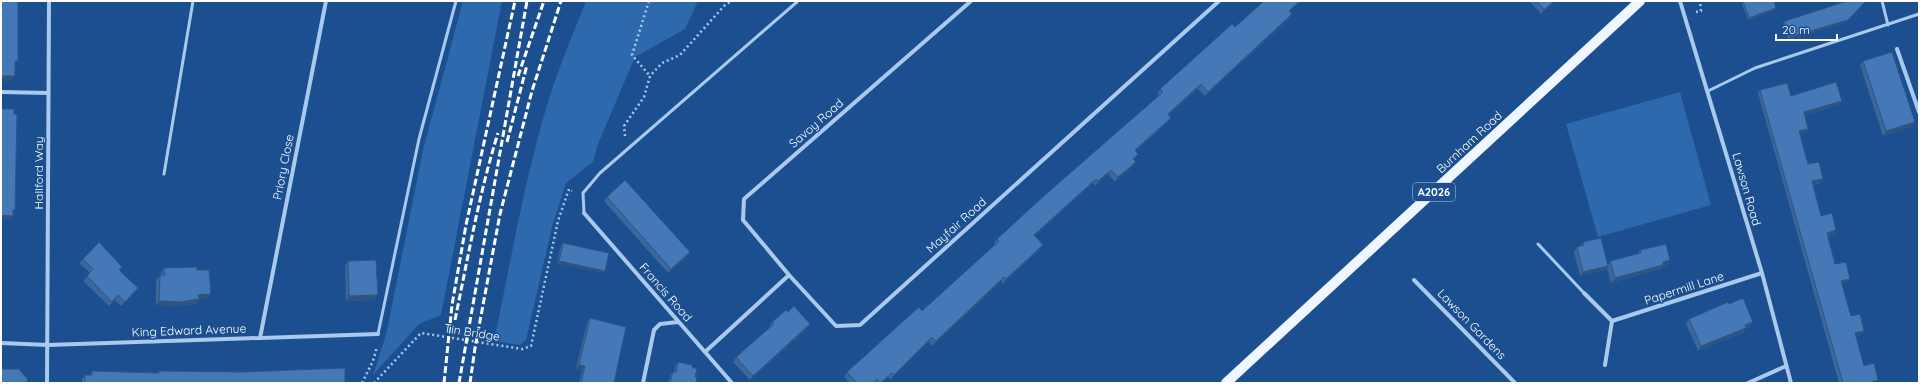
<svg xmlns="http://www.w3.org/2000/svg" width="1920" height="384" viewBox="0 0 1920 384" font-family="Quicksand,sans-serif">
  <rect width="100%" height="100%" fill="#1b4f8f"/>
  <path fill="#2e69ad" d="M463 1H502L441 315 419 324 373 375 386 335 423 150Z
    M586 1H698L685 29 635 57 598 144 593 162 566 183 553 223 526 340 520 345 494 341C512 256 526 169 553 86 563 57 575 29 586 1Z
    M1680 92 1711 205 1598 237 1566 124Z"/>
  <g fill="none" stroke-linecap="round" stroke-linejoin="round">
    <path stroke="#a9c9ee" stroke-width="2.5" stroke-dasharray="2 3" stroke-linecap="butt" d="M649 1 632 55 650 76
      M1696 12 1701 11 1700 1
      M625 136 624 126 644 97 650 76 662 63 680 55 725 5 732 1
      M362 383 373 361 377 347
      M374 383 421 333 522 349 531 346 558 221 569 189 572 191"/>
    <path stroke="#a9c9ee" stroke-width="3" d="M1882 1 1888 25
      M1708 91 1755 68 1919 14
      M164 174 193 1
      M584 213 583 193 600 173 798 1
      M1538 244 1584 293
      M378 334 419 139 456 1"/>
    <path stroke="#a9c9ee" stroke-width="4" d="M1680 1 1762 273 1791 383
      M1897 49 1919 112
      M1 92 48 93
      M584 213 732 383
      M789 275 743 220 744 199 971 1
      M1414 280 1515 383
      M1584 293 1612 321 1762 273
      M260 338 326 1
      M1 343 48 345 378 334
      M705 352 789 275 836 326 860 325 1219 1
      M1605 365 1612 321
      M47 383 49 1
      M643 383 654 330 660 324 678 322
      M1748 383 1786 366"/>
    <path stroke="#f0f6ff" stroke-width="10" d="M1226 383 1640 1"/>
    <path stroke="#fff" stroke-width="3" stroke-dasharray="7 3" stroke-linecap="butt" d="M518 76 544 1
      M507 142 527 65
      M455 320C468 257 479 194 498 133
      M444 383 452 305 466 225 515 1
      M459 383 527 1
      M470 383 475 348 500 214 532 91 561 1"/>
  </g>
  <path fill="#3a679d" d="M1529 1H1556L1541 14Z
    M1741 1H1774L1776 8 1775 10 1748 20Z
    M1290 12 1292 14 1289 19 1205 96 1198 89 1169 115 1171 118 1168 122 1136 151 1135 159 1134 160 1132 167 1115 182 1108 174 1095 186 1093 183 1035 236 1040 249 1003 284 1001 282 932 346 929 342 890 380 888 377 882 383H850L844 377 847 372 922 311 995 245 994 243 997 239 1159 96 1157 94 1160 89 1235 27Z
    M1785 21 1847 22 1788 40 1783 23Z
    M1863 61 1912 127 1883 136 1860 65Z
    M1760 90 1839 105 1805 115 1806 133 1800 134 1808 164 1823 179 1821 183 1813 185 1821 216 1834 234 1828 236 1835 264 1850 279 1847 283 1842 284 1851 316 1864 331 1861 335 1856 336 1864 366 1876 383H1839L1758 93Z
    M607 197 690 252 687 257 668 273 604 201Z
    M1583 242 1608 265 1610 261 1637 254 1640 250 1667 265 1663 266 1660 269 1611 283 1607 267 1605 270 1580 276 1574 252 1577 247 1581 246Z
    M563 243 605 271 603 273 557 263 561 245Z
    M83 259 119 270 135 293 121 306 115 300 109 306 83 281 90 273 79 263Z
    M348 261 374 300 346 301 345 266Z
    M164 268 197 270 207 299H199L195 304 176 306 156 305V280L160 275H161V273Z
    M1729 304 1753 322 1750 326 1746 328 1743 333 1698 351 1686 324 1689 319Z
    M590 318 614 383H579L582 371 576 369 587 323Z
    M772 322 807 329 750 380 733 362 736 357 770 327H769Z
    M678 362 692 367 695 377 696 383H668L670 376 673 372H674L675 366Z
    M92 371 158 373 159 371 345 383H82V379L85 375H90Z"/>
  <path fill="#305480" d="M1300 1H1302L1286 15 1289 11Z
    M1554 1H1556L1541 14 1544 10Z
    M1867 1 1847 22 1788 40 1790 37Z
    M1776 8 1775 10 1748 20 1749 18Z
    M1292 14 1289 19 1205 96 1208 92Z
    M1 76H15L11 81H1Z
    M1201 84 1198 89 1165 119 1168 114Z
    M1842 101 1839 105 1802 116 1804 112Z
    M1171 118 1168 122 1131 155 1135 150Z
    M1915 122 1912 127 1883 136 1886 131Z
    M1808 129 1806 133 1796 135 1799 131Z
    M1136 162 1132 167 1115 182 1118 177Z
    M1111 170 1108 174 1095 186 1098 181Z
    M1096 179 1093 183 1031 240 1034 235Z
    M1823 179 1821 183 1809 185 1812 181Z
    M1 215 13 216 10 220H1Z
    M1836 230 1834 234 1824 236 1827 233Z
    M1043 245 1040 249 1003 284 1006 279Z
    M690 252 687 257 668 273 671 269Z
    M1670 260 1667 265 1663 266 1660 269 1611 283 1615 278Z
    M559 261 605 271 603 273 557 263Z
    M1608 266 1605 270 1580 276 1583 272Z
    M1004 277 1001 282 932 346 936 341Z
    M1850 279 1847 283 1838 285 1841 281Z
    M138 288 135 293 121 306 125 302Z
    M211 294 207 299H199L195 304 176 306 156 305 159 301 198 295Z
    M118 295 115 300 109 306 112 302Z
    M378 295 374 300 346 301 349 296Z
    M1753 322 1750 326 1742 330 1745 325Z
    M810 324 807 329 750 380 753 376Z
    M1746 328 1743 333 1698 351 1701 346Z
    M1864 331 1861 335 1853 337 1855 333Z
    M932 337 929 342 890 380 894 375Z
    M579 365 585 366 582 371 576 369Z
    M892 373 882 383H880Z
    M1878 380 1876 383H1868Z"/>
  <path fill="#4478b7" stroke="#305480" d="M1 1H18V61H15V76H1Z
    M1264 1H1300L1289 11 1292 14 1208 92 1201 84 1168 114 1171 118 1135 150 1138 154 1133 159 1136 162 1118 177 1111 170 1098 181 1096 179 1034 235 1043 245 1006 279 1004 277 936 341 932 337 894 375 892 373 880 383 877 379 873 383H857L847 372 919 307 922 311 999 241 997 239 1045 195 1163 92 1160 89 1232 24 1235 27Z
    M1537 1H1554L1544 10Z
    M1743 1H1774L1776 8 1749 18Z
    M1847 1H1866L1848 20 1790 37 1785 21Z
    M1892 52 1915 122 1886 131 1863 61Z
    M1836 82 1842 101 1804 112 1808 129 1799 131 1808 164 1819 162 1823 179 1812 181 1821 216 1832 213 1836 230 1827 233 1835 264 1846 262 1850 279 1841 281 1851 316 1860 314 1864 331 1855 333 1864 366 1874 363 1878 380 1868 383H1843L1760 90 1787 83 1791 96Z
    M1 109H14V114H17L15 210H13V216L1 215Z
    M625 180 690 252 671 269 607 197Z
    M1601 238 1608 266 1583 272 1577 247 1584 245 1583 242Z
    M99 242 122 267 119 270 138 288 125 302 118 295 112 302 87 276 93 269 83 259Z
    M563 243 609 253 605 271 559 261Z
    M1666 244 1670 260 1663 262V265L1615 278 1610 261 1641 253 1640 250Z
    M376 260 378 295 349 296 348 261Z
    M197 267V270H209L211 294 198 295 199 299 180 302 159 301 160 275H165L164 268Z
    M1743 298 1753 322 1745 325 1746 328 1701 346 1689 319 1728 302 1729 304Z
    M794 306 810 324 753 376 736 357 774 324 772 322 786 310 788 312Z
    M590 318 626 327 614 383H581L585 366 579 365Z
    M678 362 692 365V367L697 369 695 377H697L696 383H670L673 372H676Z
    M345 368V383H85V375H92V371L159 373V371L242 372Z
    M1 369H19L28 380 25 383H1Z"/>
  <g text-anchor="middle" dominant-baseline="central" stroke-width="3" stroke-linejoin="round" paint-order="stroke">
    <rect fill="#1b4f8f" stroke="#bbcadd" stroke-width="1" x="1413" y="183" width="42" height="18" rx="3"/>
    <g font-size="11" font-weight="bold" fill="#fff">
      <text x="1434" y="192">A2026</text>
    </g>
    <g font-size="12" fill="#fff" stroke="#1b4f8f">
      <text transform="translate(816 123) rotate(-41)">Savoy Road</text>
      <text transform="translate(1469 142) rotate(-43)">Burnham Road</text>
      <text transform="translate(283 167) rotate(-79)">Priory Close</text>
      <text transform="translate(38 173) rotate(-90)">Hallford Way</text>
      <text transform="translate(1747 189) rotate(74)">Lawson Road</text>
      <text transform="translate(956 225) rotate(-42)">Mayfair Road</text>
      <text transform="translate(1684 288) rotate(-18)">Papermill Lane</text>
      <text transform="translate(666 292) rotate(49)">Francis Road</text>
      <text transform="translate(1472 324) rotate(46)">Lawson Gardens</text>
      <text transform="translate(189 330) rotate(-2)">King Edward Avenue</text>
      <text transform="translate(472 332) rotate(9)">Tin Bridge</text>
    </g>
  </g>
  <rect width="1920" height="384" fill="none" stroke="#ffffff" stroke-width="4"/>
  <path d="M1776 34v6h61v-6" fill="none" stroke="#ffffff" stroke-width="2"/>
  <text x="1782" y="34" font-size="12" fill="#ffffff" stroke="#1b4f8f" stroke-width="3" paint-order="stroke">20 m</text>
</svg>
